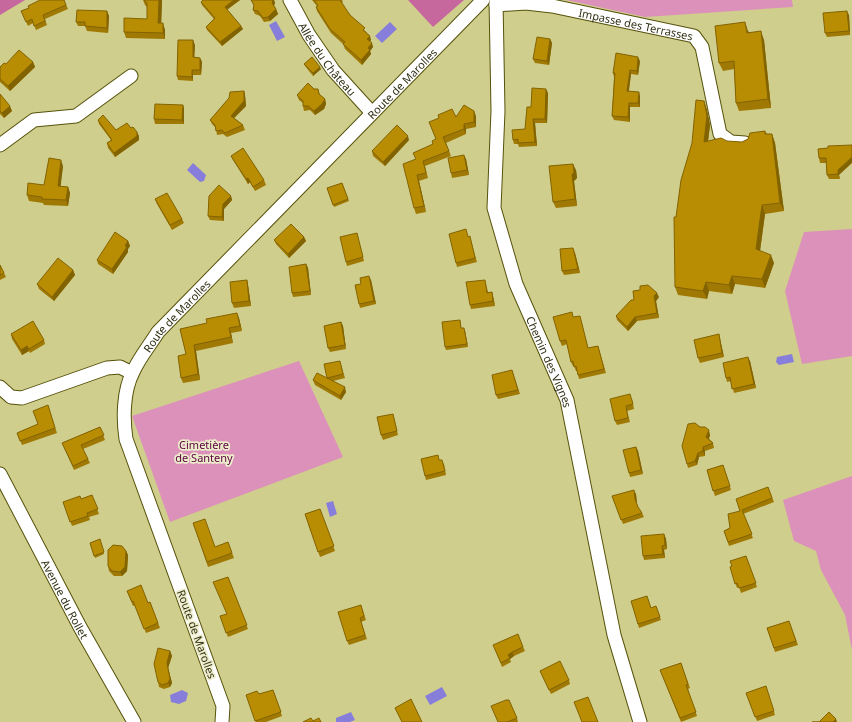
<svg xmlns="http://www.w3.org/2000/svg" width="852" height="722" viewBox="0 0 852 722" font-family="'Noto Sans',sans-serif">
  <rect width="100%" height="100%" fill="#d0ce8c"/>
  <path fill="#dc91ba" d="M566 0H792L793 7 645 17Z
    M852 229V356L802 364 785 291 804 232Z
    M299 361 343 457 170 522 132 416Z
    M852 476V650L845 615 821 570 816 551 794 541 783 500Z"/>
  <path fill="#c6689e" d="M0 0H25L0 15Z
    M408 0H464L433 27Z"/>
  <path fill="#867eda" d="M276 21 285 37 277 41 269 25Z
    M390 22 397 29 382 43 375 36Z
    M193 163 206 175 204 181 200 182 187 170Z
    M792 354 794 362 779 365 776 362 777 357Z
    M333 501 337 514 330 517 326 503Z
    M442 687 447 696 430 705 425 696Z
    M182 690 188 693 186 701 179 704 171 702 170 695Z
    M351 712 355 720 350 722H336V718Z"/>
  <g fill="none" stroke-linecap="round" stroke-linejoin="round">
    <g stroke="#56520c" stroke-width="15">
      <g id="minor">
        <path id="s1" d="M290 0 309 35 333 70 372 113"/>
        <path id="s2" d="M496 0 498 111 494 208 516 284 567 400 614 635 640 722"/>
        <path id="s3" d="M496 5 526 3 552 6 694 36 702 47 720 134 731 142 745 143"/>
        <path d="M0 145 34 120 76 116 131 76"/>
        <path d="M0 387 11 397 22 398 107 368 120 367 132 373"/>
        <path id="s4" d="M0 474 80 627 134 722"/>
        <path id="s5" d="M222 722 223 706 126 439C123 419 123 391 133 372 139 358 150 345 158 332L483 0"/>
      </g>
    </g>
    <use href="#minor" stroke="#fff" stroke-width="13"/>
  </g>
  <path fill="#9f7903" d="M64 0 68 9 45 19 47 25 36 30 33 23 28 26 21 11Z
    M143 0H162L161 23 165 30V39L126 38 124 32 147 19V7L145 5Z
    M203 0H240L227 10 241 26 243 29 222 46 207 30 206 27 214 19 202 5 201 2Z
    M251 0H274L275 3 274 6 276 9 278 14 270 21 264 22 260 16 255 14 253 10 254 6Z
    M312 0H342L343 2 341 3 350 15 367 33H366L371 40 370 41 373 47 370 51 371 54 362 65 345 49 343 44 331 33 317 11 316 7 317 6Z
    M107 11 109 16 108 33 87 31 85 26H78L76 22Z
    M849 15 850 35 827 37 825 33Z
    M748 31 749 32 764 40 771 108 739 111 736 103 734 69 723 71 719 63Z
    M550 39 552 43 549 65 535 63 533 59Z
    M195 45 194 57 200 58 202 62 201 75H193V81L178 80 177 76Z
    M640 61 638 75 631 74 629 91 640 96V107H630V122L614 120 612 116 614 77 613 73Z
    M33 62 35 67 10 91 0 82V67Z
    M304 64 321 69 313 76 305 66Z
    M314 89H318L320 95 325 99 326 104 324 109 315 115 310 110 304 111 303 106V103L299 100 297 95Z
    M244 91 245 95 246 106 234 118 243 125 245 130 227 137 223 134 217 135 216 128 212 124 210 120Z
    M548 93 547 123H535L537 146 519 147 518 144H514L513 140 525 129 531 107Z
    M0 94 12 111 4 118 0 114Z
    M704 101 707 110 710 125 708 141 742 142 765 131 767 134H772L775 143 784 211 765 214 760 251 774 263 765 288 735 284 732 294 709 291 707 299 678 295 675 287 676 217Z
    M183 105 184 109V124H155L154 119Z
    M476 116V127L466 129V134L446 143 451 156 425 166 428 178 419 181 426 212 416 214 414 208 416 159 433 144 436 139 439 118Z
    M98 120 116 130 131 128 139 136V140L115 157 108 148 107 143 111 140 99 124Z
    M409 140 385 166 373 156 372 151Z
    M828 148 839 175 840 179H829L827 175 826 163H820L819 158Z
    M231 156 264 180 266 185 255 191 250 182 248 184 233 160Z
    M466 159 469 175 452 178 451 173Z
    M63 166 60 186 68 187 70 193 68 206 44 205 43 203 29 201 27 195 44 185Z
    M576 170 577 178 574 181 577 206 556 208 553 202Z
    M342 183 349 201 334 207 327 188Z
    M231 196 232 200 224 209V221L210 220 208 216Z
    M155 199 182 219 184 223 172 230 157 204Z
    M357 233 364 261 347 266 346 262Z
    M304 237 306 241 289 258 276 244 274 240Z
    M128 241 130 246 128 249V252L113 274 98 264 97 260Z
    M471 241 477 262 457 267 456 263Z
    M575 253 580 273 564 275 562 271Z
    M306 264 308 268 311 295 293 297 292 293Z
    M0 265 6 277 0 280Z
    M73 270 75 275 54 301 39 289 37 284Z
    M247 280 248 285 251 306 234 308 232 303Z
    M371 280 376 304 360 308 359 304 361 284Z
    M486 284 488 292H492L493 296 495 306 471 309 470 305Z
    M659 297 656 301 659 318 637 321 628 331 617 320 616 316Z
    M574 317 581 320 588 348 598 346 606 373 579 379 577 371H576L574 366H573L571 362 567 344 562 346 560 341Z
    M239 318 242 331 231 333 233 343 196 351 200 380 183 383 181 378 186 354 180 329Z
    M460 320 461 328 465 331 468 347 446 350 445 347Z
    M341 322 343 326 346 349 330 352 328 348Z
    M11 334 44 340 45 344 30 353 29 351 22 355 12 339Z
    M719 334 720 339 724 357 700 363 698 358Z
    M750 361 756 388 734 393 731 381 727 382 726 378Z
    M324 364 341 365 345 378 333 381 346 392 341 400 315 385 313 380 328 378Z
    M512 370 520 394 498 399 496 395Z
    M632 399 634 409 627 411 630 422 617 425 615 421Z
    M48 405 57 433 22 445 17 433 38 424Z
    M394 418 398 435 383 440 381 435Z
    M100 427 105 440 83 449 90 463 74 470 62 443Z
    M700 427 710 435 709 439 713 443 714 448 705 451V456L699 457 697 465 688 468 687 464Z
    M636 447 638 451 643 474 630 477 629 473Z
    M440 460 444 464 446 475 426 480 425 476Z
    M723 465 731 490 715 496 707 470Z
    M768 487 774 502 743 514 753 538 729 546 724 531 730 528 740 511Z
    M636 494 637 504 638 508 642 513 644 517 623 524 612 496Z
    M92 495 99 514 89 517 90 520 72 526 63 502 81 499Z
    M320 509 335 551 320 557 305 514Z
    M193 523 215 547 228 542 234 558 208 567Z
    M664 534 666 539 667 549 664 550 665 558 644 560 643 556Z
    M100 539 104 554 95 558 90 543Z
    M126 551 128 555 127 571 122 576H114L109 571 108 566Z
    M746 556 757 587 741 593 739 587 737 588 730 567 732 566Z
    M228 577 248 629 228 637 220 616 227 614Z
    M127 591 148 603 150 602 160 628 146 633 135 605 133 606Z
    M631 601 651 608 656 606 661 620 639 628Z
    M361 605 366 620 361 622 367 639 349 645 347 641Z
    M789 621 798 645 775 652 767 628Z
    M523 647 525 651 514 656 510 659 511 662 502 667 495 649Z
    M170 651 172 656 168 668 172 683 170 687 164 689 159 687 158 682Z
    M681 663 690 688 688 689 697 716 681 722 660 670Z
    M540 671 569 680 570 684 551 694Z
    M766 686 775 715 757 721 746 693Z
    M273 690 282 716 266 722H256L246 695 259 694Z
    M517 718 518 722H498Z"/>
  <path fill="#826302" d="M159 0H162V1L161 29 158 23Z
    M234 0H240L226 10 225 7Z
    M273 0H274L275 3 273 7 272 3Z
    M276 9 278 14 270 21 268 17Z
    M107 11 109 16 108 33 107 28Z
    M847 11 849 15 850 35 849 31Z
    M745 22 748 31 750 41 747 33Z
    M163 23 165 30V39L163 33Z
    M241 26 243 29 222 46 220 42Z
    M761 31 764 40 771 108 768 99Z
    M370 36 371 40 369 43 367 39Z
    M550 39 552 43 549 65 547 61Z
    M193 40 195 45 194 62 193 57Z
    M372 43 373 47 370 51 371 54 362 65 361 60 368 48Z
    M638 57 640 61 638 75 637 71Z
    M200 58 202 62 201 75 200 70Z
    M33 62 35 67 10 91 8 86Z
    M320 67 321 69 313 76V73Z
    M192 70 193 75V81L192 77Z
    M630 70 631 74 628 95 627 91Z
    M546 89 548 93 547 123 545 119Z
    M244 91 245 95 246 106 232 120 231 116Z
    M639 92 640 96V107L638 103Z
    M325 99 326 104 324 109 315 115 314 111Z
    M704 101 707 110 710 125 707 150 704 142Z
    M629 103 630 107V122L628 117Z
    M183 105 184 109V124L182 120Z
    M10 106 12 111 4 118 2 113Z
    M474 111 476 116V127L474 122Z
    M533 119 535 123 537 146 535 142Z
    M464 124 466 129V134L464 129Z
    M137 132 139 136V140L115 157 114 153Z
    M772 134 775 143 784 211 780 203Z
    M408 136 409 140 385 166 383 162Z
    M464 155 466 159 469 175 467 170Z
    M852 157V163L839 175 840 179 838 174V170Z
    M61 160 63 166 60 192 58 186Z
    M573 164 576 170 577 178 574 181 577 206 575 199 572 175Z
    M417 175 419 181 426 212 424 206Z
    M248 178 250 182 248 184 246 179Z
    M68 187 70 193 68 206 66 200Z
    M231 196 232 200 224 209V221L222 217 223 204Z
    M762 205 765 214 759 258 756 249Z
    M304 237 306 241 289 258 288 254Z
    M128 241 130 246 128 249V252L113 274 112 269Z
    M573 248 575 253 580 273 578 269Z
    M771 255 774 263 765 288 762 279Z
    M306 264 308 268 311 295 310 291Z
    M73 270 75 275 54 301 52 297Z
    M369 276 371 280 376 304 374 301Z
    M732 276 735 284 732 294 729 285Z
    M247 280 248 285 251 306 249 301Z
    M706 282 709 291 707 299 703 291Z
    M492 292 493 296 495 306 493 301Z
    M657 293 659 297 656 301 659 318 657 313 654 296Z
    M237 313 239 318 242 331 240 326Z
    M635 317 637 321 628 331 627 327Z
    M341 322 343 326 346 349 345 345Z
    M229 328 231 333 233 343 231 337Z
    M464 328 465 331 468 347 467 344Z
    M719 334 720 339 724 357 722 353Z
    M194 345 196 351 200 380 198 374Z
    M27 346 29 351 22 355 21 350Z
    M748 357 750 361 756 388 754 384Z
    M345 387 346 392 341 400 340 396Z
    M709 430 710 435 708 441 706 437Z
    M636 447 638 451 643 474 641 470Z
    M703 447 705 451V456L703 451Z
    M698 453 699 457 697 465 695 461Z
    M634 490 636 494 637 504 635 499Z
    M664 534 666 539 667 549 665 545Z
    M662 546 664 550 665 558 663 554Z
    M126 551 128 555 127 571 122 576 120 572Z
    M170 651 172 656 168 668 172 683 170 687 168 683 167 663Z
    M512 652 514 656 510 659 508 655Z
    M836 719 837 722H833Z"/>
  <path fill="#b98d03" stroke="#826302" d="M40 0H64L66 5 43 15 45 21 34 26 32 19 26 22 21 11 29 8 28 6Z
    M144 0H159L158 23H163V33L124 32V18L147 19V3Z
    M203 0H234L225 7 241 26 220 42 206 27 215 18 201 2Z
    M251 0H273L272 3 276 9 268 17 263 18 258 11 253 10 254 5Z
    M314 0H340L350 15 365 28 363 30 370 36 367 39 372 43 368 48 370 50 361 60 343 44 345 42 330 29 316 7 318 6Z
    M77 10 107 11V28L85 26V22H76Z
    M847 11 849 31 825 33 823 13Z
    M745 22 747 33 761 31 768 99 736 103 734 61 719 63 715 26Z
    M537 37 550 39 547 61 533 59Z
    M178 40H193V57L200 58V70H192V77L177 76Z
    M19 50 33 62 8 86 0 79V67L4 63 6 64Z
    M616 53 638 57 637 71 630 70 627 91 639 92 638 103H629L628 117 612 116 615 73H613Z
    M312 57 320 67 313 73 304 64Z
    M308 83 314 89H318L319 94 325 99 322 104 314 111 308 106H303V101L297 95Z
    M532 88 546 89 545 119H533L535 142 518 143V139L513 140 512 130 525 129 527 107H531Z
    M244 91V101L231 116 243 125 225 133 222 130 216 131 215 125 210 120 229 98 230 92Z
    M0 94 10 106 2 113 0 111Z
    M696 100 704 101 707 116 704 142 721 138 727 141 742 142 748 139 750 133 765 131V134H772L780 203 762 205 756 249 771 255 762 279 732 276 729 285 706 282 703 291 675 287 674 217H676L681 180 692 143Z
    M155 104 183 105 182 120 154 119Z
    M464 105 474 111V122L464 124V129L443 137 449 151 423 161 426 173 417 175 424 206 414 208 403 164 416 159 413 153 433 144 432 141 436 139 429 122 439 118 438 115 452 109 456 117Z
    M103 115 116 130 127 123 131 128 133 127 137 132V136L114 153 107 143 112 140 98 120Z
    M397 125 408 136 383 162 372 151Z
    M852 145V157L838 170V174L827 175 826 158H819L818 149 828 148V146Z
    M243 148 264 180 253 187 248 178 246 179 231 156Z
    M464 155 467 170 451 173 448 158Z
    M49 158 61 160 58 186 68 187 66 200 42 199V197L27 195 28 183 44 185Z
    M573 164 574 172 572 175 575 199 553 202 549 166Z
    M342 183 348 199 333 205 327 188Z
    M219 185 231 196 223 204 222 217 208 216 209 196Z
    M167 193 182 219 170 225 155 199Z
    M291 224 304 237 288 254 274 240Z
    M466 229 468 237 470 236 475 258 456 263 449 234Z
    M115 232 128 241 125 246 127 247 112 269 97 260Z
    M357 233 363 257 346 262 340 237Z
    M573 248 578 269 562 271 560 249Z
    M58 258 73 270 52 297 37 284Z
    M306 264 310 291 292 293 289 267Z
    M0 265 4 273 0 275Z
    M369 276 374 301 359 304 355 285 361 284 360 278Z
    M247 280 249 301 232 303 230 282Z
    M485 280 487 293 492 292 493 301 470 305 466 282Z
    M648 285 657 293 654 296 657 313 635 317 627 327 616 316 631 300H634L633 291 640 290V286Z
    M572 312 573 317 580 316 588 348 598 346 604 369 578 375 576 366 574 367 573 361 571 362 566 340 560 341 553 317Z
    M237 313 240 326 229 328 231 337 194 345 198 374 181 378 178 356 186 354 180 329 207 323 206 319Z
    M460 320 461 328H464L467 344 445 347 442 322Z
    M33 321 44 340 29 349 27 346 21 350 11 334Z
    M341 322 345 345 328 348 324 326Z
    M719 334 722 353 698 358 694 340Z
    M748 357 754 384 732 389 730 377 726 378 723 363Z
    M340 361 343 374 327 378 324 364Z
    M512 370 518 390 496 395 492 375Z
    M317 373 345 387 340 396 313 380Z
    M630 394 633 404 626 406 628 418 615 421 610 399Z
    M48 405 55 428 20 441 17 433 38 424 33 411Z
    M393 414 397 431 381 435 377 417Z
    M695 423 700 427H705L709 430 706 437 713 443 703 447V451L698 453 695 461 687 464 682 446 688 424Z
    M100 427 104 435 81 445 88 459 73 466 62 443Z
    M636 447 641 470 629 473 623 450Z
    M438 455 439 460H442L445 471 425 476 421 459Z
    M723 465 730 486 713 491 707 470Z
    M768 487 772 498 742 510 752 534 728 542 724 531 730 528 728 514 740 511 736 499Z
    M634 490 635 499 638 507 642 513 621 520 612 496Z
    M92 495 98 509 87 513 88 516 70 522 63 502 80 496 81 499Z
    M320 509 334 546 318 552 305 514Z
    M205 519 215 547 228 542 232 553 207 562 193 523Z
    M664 534 665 545 662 546 663 554 643 556 641 536Z
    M100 539 104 552 94 556 90 543Z
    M113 545 122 546 126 551 125 567 120 572 112 571 108 566V550Z
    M746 556 756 583 739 588 737 583 735 584 730 567 732 566 730 561Z
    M228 577 247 625 226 633 220 616 227 614 213 582Z
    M141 585 148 603 150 602 158 623 144 629 133 601 132 602 127 591Z
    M647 596 651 608 656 606 660 617 638 624 631 601Z
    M361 605 364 616 360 618 365 635 347 641 338 612Z
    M789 621 796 641 774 648 767 628Z
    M518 634 523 647 512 652 508 655 510 658 501 663 493 645Z
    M158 648 170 651 167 663 170 679 168 683 162 685 158 682 154 664Z
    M560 661 569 680 549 690 540 671Z
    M681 663 688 684 686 685 696 712 680 718 660 670Z
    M766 686 774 711 755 717 746 693Z
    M273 690 281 712 255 721 246 695 257 691 259 694Z
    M588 697 598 722H582L574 702Z
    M411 699 422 722H402L395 708Z
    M506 700H509L517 718 507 722H498L491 706Z
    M829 712 836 719 833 722H812H819Z
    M311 718 313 721 319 718 321 722H303Z"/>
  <g text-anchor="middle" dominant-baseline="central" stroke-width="3.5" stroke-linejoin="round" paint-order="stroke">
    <g font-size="11" fill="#323116" stroke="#ededcc">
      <text stroke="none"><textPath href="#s3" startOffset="142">Impasse des Terrasses</textPath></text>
      <text stroke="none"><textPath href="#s1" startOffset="70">Allée du Château</textPath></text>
      <text stroke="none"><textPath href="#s5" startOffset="764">Route de Marolles</textPath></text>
      <text stroke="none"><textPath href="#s5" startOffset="440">Route de Marolles</textPath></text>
      <text stroke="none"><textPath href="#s2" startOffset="372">Chemin des Vignes</textPath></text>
      <text stroke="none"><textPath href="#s4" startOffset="141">Avenue du Rollet</textPath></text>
      <text transform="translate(197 634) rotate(70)">Route de Marolles</text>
    </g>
    <g font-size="11" fill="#5a003e" stroke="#ededcc">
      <text x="204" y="444">Cimetière<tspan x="204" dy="13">de Santeny</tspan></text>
    </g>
  </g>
</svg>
